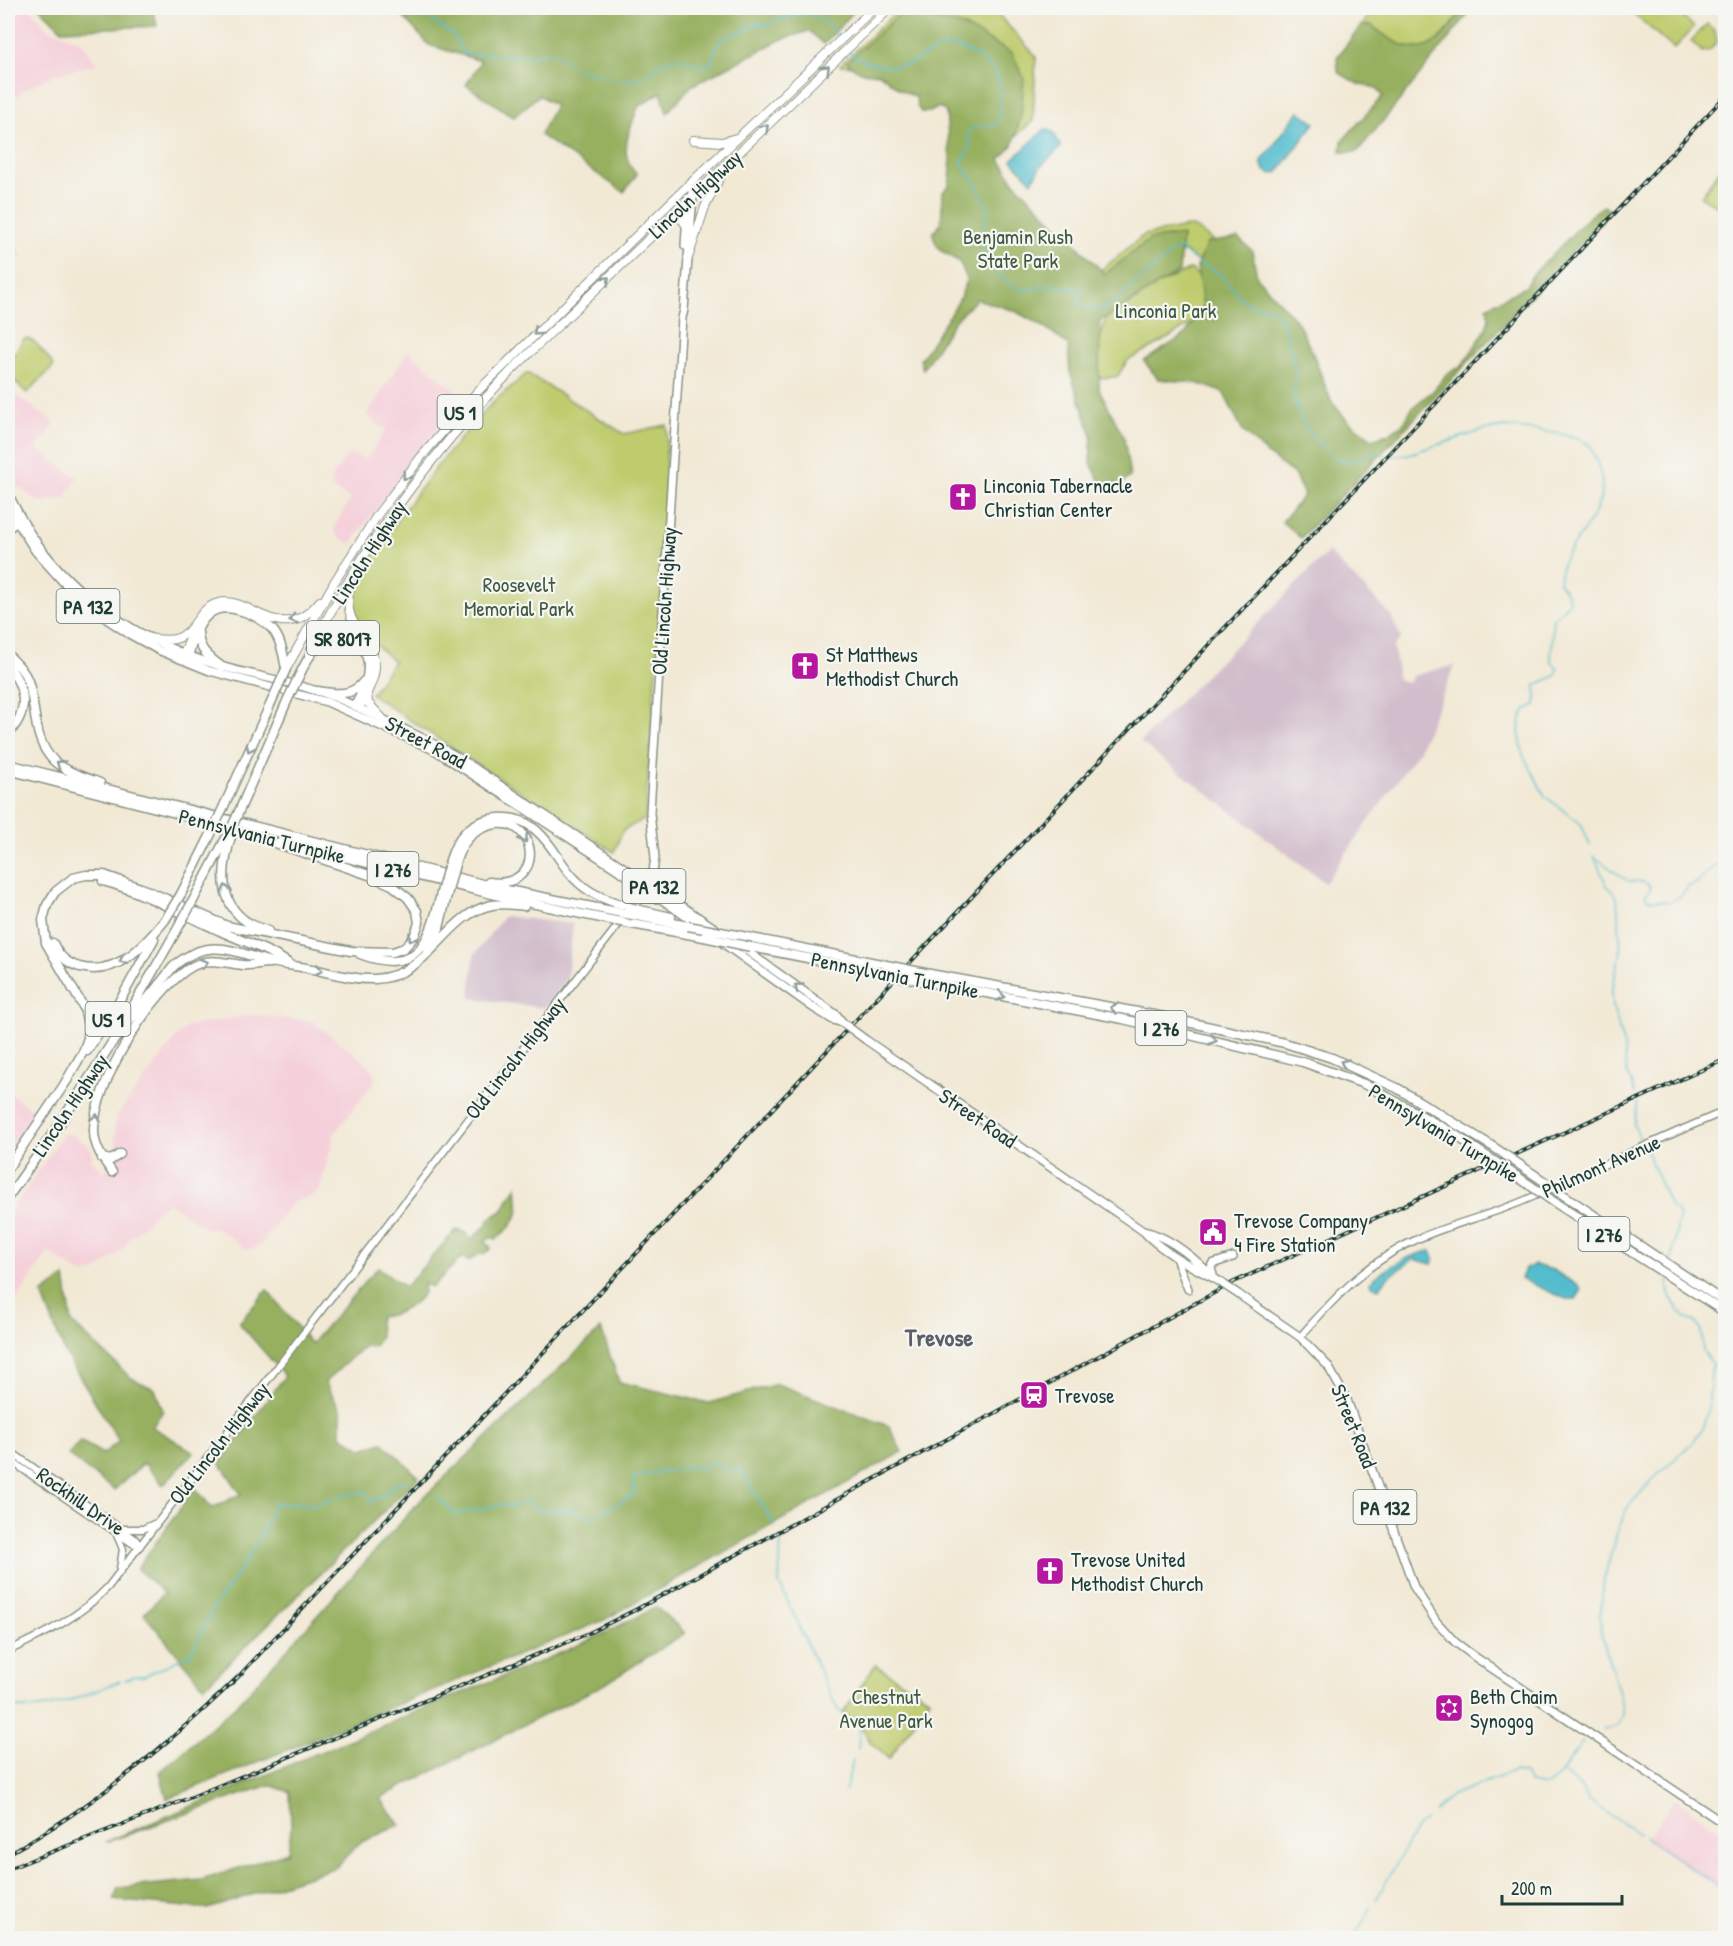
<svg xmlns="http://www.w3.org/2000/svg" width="1733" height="1946" viewBox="0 0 1733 1946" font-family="'Patrick Hand',sans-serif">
  <rect width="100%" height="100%" fill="#f6f6f2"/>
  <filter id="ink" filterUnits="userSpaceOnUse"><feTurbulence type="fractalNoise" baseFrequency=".0167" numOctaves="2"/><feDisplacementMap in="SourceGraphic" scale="12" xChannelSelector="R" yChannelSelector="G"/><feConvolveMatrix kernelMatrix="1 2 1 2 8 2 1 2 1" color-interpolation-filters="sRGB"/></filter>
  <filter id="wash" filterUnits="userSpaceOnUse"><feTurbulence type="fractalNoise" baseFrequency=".008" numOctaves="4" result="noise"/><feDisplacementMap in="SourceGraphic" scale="24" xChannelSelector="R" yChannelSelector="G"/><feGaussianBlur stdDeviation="1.35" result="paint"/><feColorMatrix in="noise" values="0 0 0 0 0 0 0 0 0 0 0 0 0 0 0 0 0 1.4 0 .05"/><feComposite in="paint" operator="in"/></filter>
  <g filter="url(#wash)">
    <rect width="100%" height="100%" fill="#f2e9d5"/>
    <path fill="#f5cfd9" d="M8 8H30L47 28 81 41 96 63 95 65 54 75 26 89 8 102Z
      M8 239 23 256 8 269Z
      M408 351 460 394V400L407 467 351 544 337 536 334 531V527L350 499 333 489 330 481 345 457 351 453 366 459 386 430 366 415Z
      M10 391 55 423 37 449 78 478 65 498 39 502 11 482 8 474V392Z
      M250 1015 312 1021 367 1063 374 1073 375 1081 334 1134 320 1190 309 1198 294 1201 259 1246 252 1249H245L219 1229 205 1228 169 1203 165 1205 132 1236 119 1253 93 1273 82 1274 48 1253 8 1312V1215L64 1133 73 1135 89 1146 93 1154 91 1159 104 1172 116 1153 115 1126 117 1115 179 1034 188 1026Z
      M8 1092 34 1111 8 1152Z
      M1675 1799 1725 1833V1893L1646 1839Z"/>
    <path fill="#d1bdcb" d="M1328 552 1390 614 1401 638 1393 647 1397 665V676L1399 680 1410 683 1412 676 1455 665 1419 750 1325 883 1140 742Z
      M504 916 573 924 567 979 544 1008 470 998 474 955Z"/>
    <path fill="#bfcc6e" stroke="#6f8451" stroke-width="1.5" d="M900 8H992L1036 56 1033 121 987 163 1091 278 1144 235 1192 226 1218 244 1247 270 1230 289C1224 282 1217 279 1211 274 1202 266 1194 258 1184 251 1160 266 1136 284 1120 306 1108 309 1088 317 1079 305 1069 293 1078 294 1060 286L1034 293 1013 287 988 267 981 241 989 215 977 181 965 175 970 156 967 149 977 137 994 135 1001 115 1002 89 976 54 947 46 916 65 888 68 840 65Z
      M1375 8H1463C1435 55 1415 61 1371 25L1361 26Z
      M1627 8H1672L1694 27 1674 49Z
      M1707 24 1715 31 1717 42 1710 50 1702 52 1691 41Z
      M1721 168 1725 172V212L1701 196Z
      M1191 269 1197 275 1214 278 1223 290 1199 319 1170 337 1127 361 1117 377 1097 378 1099 344 1106 318 1119 312 1157 285Z
      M26 338 36 343 52 363 53 367 27 393C0 370 6 367 23 340Z
      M527 373 624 434 667 425 663 573 645 819 623 830 614 852C533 799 451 749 371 694L394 661C377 648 355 624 353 602 353 597 354 590 356 585 362 568 375 553 385 538 414 494 447 452 483 413 496 398 513 386 527 373Z
      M875 1665 930 1699 889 1759 871 1743 862 1728 843 1713Z"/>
    <path fill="#97b061" stroke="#5b764a" stroke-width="1.5" d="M40 8H153L157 26 62 30Z
      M395 8H686L723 11 728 8H857L824 44 809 31 780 40 691 86 667 113 661 92 638 107C630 131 616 154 637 174L624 192 540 135 555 105 539 95 514 117 466 85 481 61 429 45Z
      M1463 8H1473L1387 116 1357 152H1341L1342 141 1383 96 1377 88 1358 84 1338 72 1337 57 1361 26 1371 25C1415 61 1435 55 1463 8Z
      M901 13 961 25 1012 53 1024 78 1021 116 1013 145 1000 159 1014 182 1105 274 1150 239 1182 235 1179 272 1100 321 1099 389 1124 438 1130 477 1119 485 1100 482 1090 461 1092 436 1070 372 1068 345 1046 328 1015 311 977 299 955 320 923 369 920 360 958 302 967 281C965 275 963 267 959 262 946 251 936 254 933 233L941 223 943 192 949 185 951 171 946 112 939 107 930 112H921L917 106 916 97 899 89 879 73C865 74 857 72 847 62Z
      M1604 206 1609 210 1602 221 1301 538 1282 522 1304 495 1294 474 1268 455 1243 431 1223 392 1196 383 1158 379 1144 361 1185 335 1203 306 1197 267 1207 243 1238 238 1252 251 1257 277 1298 323 1313 354 1331 401 1346 419 1372 439 1388 434 1404 423 1413 407 1433 391 1447 374 1462 366 1485 331 1489 319 1487 307 1525 287 1534 273 1551 256 1592 214Z
      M517 1186 519 1212 510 1227 496 1239 492 1237 485 1241 491 1248 484 1255 481 1253 468 1261 462 1257 432 1287 423 1284 424 1293C412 1308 398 1315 379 1317L380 1338 373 1347 364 1346 325 1382 341 1411V1436L363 1449 382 1442 419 1477 204 1687 144 1614 164 1593 137 1569 195 1488 212 1508 241 1494 220 1463 285 1376 239 1323 267 1290 311 1344 378 1267 405 1287 456 1230 467 1233 470 1240 488 1224 489 1219 502 1211Z
      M65 1277 72 1323 131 1378 155 1389 163 1411 152 1427 194 1452 163 1485 144 1463 114 1490 68 1455 80 1441 103 1454 119 1441 64 1351 42 1294Z
      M601 1329 619 1382 709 1403 777 1384 889 1426 902 1452 604 1620 167 1799 160 1772 239 1703 418 1503Z
      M656 1607 685 1633 605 1684 380 1798 400 1825 359 1843 336 1867 208 1909 113 1900 118 1888 202 1880 288 1852 291 1828 290 1792 269 1785 106 1842 444 1700 542 1661 599 1636Z"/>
    <path fill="#52bdcd" stroke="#387d80" stroke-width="1.5" d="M1299 111 1315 123 1278 172 1271 174 1264 170 1261 162Z
      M1045 129 1053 132 1061 147 1040 167 1032 182 1012 160Z
      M1431 1251 1434 1259 1432 1264 1414 1259 1388 1277 1379 1288 1371 1285 1370 1282C1384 1269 1412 1253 1431 1251Z
      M1534 1265 1553 1270 1580 1287 1581 1291 1576 1299H1566L1521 1279 1525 1269Z"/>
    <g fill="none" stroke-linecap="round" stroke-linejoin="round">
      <path stroke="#52bdcd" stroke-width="1.5" d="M420 8 435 23 454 35 463 53C475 57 484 54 495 55 506 55 517 56 528 56 537 55 546 51 555 53 562 55 566 63 574 67 587 72 613 80 627 80 652 80 658 58 676 58 687 59 697 65 707 66L711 64 716 48 722 39 745 30 758 23 764 26C795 13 816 5 838 37
        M848 51C862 64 891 70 909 64 921 60 930 50 942 47 951 45 962 48 969 52 992 63 1003 76 1000 102 999 111 1000 117 996 125L972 128 968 132 970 149 962 161 964 168 975 182 989 210C986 218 981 227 980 236 979 256 1006 288 1025 290 1033 290 1040 286 1048 286 1059 285 1069 288 1080 290L1082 297 1078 303C1089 311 1100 311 1111 305L1172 252 1180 249 1200 264 1219 273 1242 299 1251 305 1272 309 1281 318 1297 374 1293 388 1297 409 1310 434 1331 456 1349 462 1372 453 1388 456 1409 454 1484 430 1504 427 1535 430 1572 436 1590 445C1595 458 1602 472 1602 486 1601 516 1577 535 1564 560 1561 566 1560 575 1559 582L1568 595 1569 603 1553 619 1551 660 1558 670 1555 676 1536 685V705L1526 709 1521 718 1519 731 1523 755 1545 796 1581 824 1590 845
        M1594 856 1607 886 1612 890 1617 899 1621 951 1612 990 1613 1007 1624 1046 1626 1069 1635 1094
        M1596 858 1628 881 1644 882 1650 886V890L1646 894V898L1650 900 1671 902 1683 894 1688 887 1698 882 1713 867 1726 862
        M1638 1102 1634 1125 1642 1144
        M1646 1150 1670 1206 1678 1213 1679 1218 1671 1263
        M436 1495 455 1514 500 1505 516 1506 526 1499 535 1509 573 1511 593 1517 635 1494 633 1477 687 1467 705 1468 712 1460 727 1471 741 1470 775 1526
        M781 1538 779 1583 837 1709 860 1728 858 1749
        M125 1680 135 1676H144L191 1654 213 1609 244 1564 265 1527 274 1503 286 1505 298 1502 313 1506 338 1497 366 1491 371 1501C386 1499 389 1483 409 1480
        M8 1705C40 1718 89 1693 120 1681
        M1603 1729 1618 1726 1623 1715 1620 1696 1601 1634 1600 1617 1604 1578 1617 1533 1627 1508 1651 1481 1693 1442 1702 1429 1708 1411 1712 1364 1703 1350 1701 1330 1695 1322 1687 1319 1679 1311 1670 1296 1668 1289 1669 1279
        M1561 1772 1581 1787 1588 1800 1639 1834
        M845 1791 853 1760
        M1435 1812 1452 1795 1515 1771 1524 1774 1529 1783 1547 1786 1555 1780 1583 1741
        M1645 1837 1726 1891
        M1376 1900 1417 1827 1426 1819
        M1354 1938 1371 1908"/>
    </g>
  </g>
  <g filter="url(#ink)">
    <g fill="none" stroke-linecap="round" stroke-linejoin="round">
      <g stroke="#889384" stroke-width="9">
        <path id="secondary" d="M1300 1337C1336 1296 1370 1259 1422 1237 1457 1222 1495 1214 1530 1198 1595 1170 1659 1138 1726 1111
          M8 1450 135 1539 140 1546
          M8 1459 132 1543 139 1545
          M123 1529H143L156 1523
          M117 1535 123 1549 120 1569
          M8 1651C44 1634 80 1617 108 1587L622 920"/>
      </g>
      <g stroke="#889384" stroke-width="10">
        <path id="primary" d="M685 246 688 198
          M8 493C16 509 24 525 35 540 76 598 140 640 207 662 243 674 281 679 317 691 334 696 351 704 367 712 400 727 433 742 464 761L719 931
          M8 508 36 552 63 582 93 610 129 634 158 650 210 671 327 702 436 751 638 883 702 928
          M646 885 653 872 655 857 650 813 651 795 682 318 684 310 693 196 690 183
          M634 903 643 898 659 899
          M721 942 812 1007 833 1020 843 1023
          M740 946 837 1015 843 1023
          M866 1040 1143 1231C1162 1252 1191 1266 1217 1280
          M1143 1231C1168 1236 1192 1256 1210 1274
          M1176 1258 1188 1289
          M1213 1275 1211 1268 1212 1264 1233 1257
          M1238 1294 1300 1337 1328 1366 1347 1400 1414 1587 1436 1621 1455 1642 1475 1657 1726 1825"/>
      </g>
      <g stroke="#889384" stroke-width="10">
        <path id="trunk" d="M693 140 722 142 736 138
          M671 218H681L686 225
          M688 258 705 207 722 173
          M351 584C348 594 347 606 351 617 358 634 376 648 375 668 374 682 365 696 359 708
          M148 638C157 639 166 641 175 639 199 632 196 604 225 602 235 602 243 606 251 610 279 625 298 628 320 601
          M184 654 191 636
          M309 654C362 546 434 449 518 364L890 8
          M286 669 335 581 378 514 421 457 477 392 674 199 874 8
          M367 693 368 703 382 718"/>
      </g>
      <g stroke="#889384" stroke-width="11">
        <path id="motorway" d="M8 528 16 522
          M198 632C198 650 209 657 222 667
          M8 655C16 663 24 670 28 681 37 707 32 740 54 761 66 772 85 777 100 783
          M188 656C193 642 197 623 209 614 226 599 265 617 275 633 282 643 284 658 286 669
          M8 665C26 689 30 711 8 734
          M298 678C304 666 310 652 321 644 340 631 369 642 368 667 368 682 361 694 355 706
          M318 691C336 694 352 697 364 681
          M8 764 502 889 622 913
          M8 770 222 825
          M224 806 270 705
          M237 816 287 701
          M233 830C224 858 215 897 243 919 250 925 260 928 268 931
          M281 841C392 869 503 899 616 921
          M448 867C451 856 454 846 461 837 479 814 516 811 538 832 554 846 562 868 578 882 592 895 609 901 627 906
          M454 868C458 851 466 835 483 828 537 804 551 891 489 882
          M103 881C143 892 180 913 218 930 241 941 267 948 288 963
          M181 894 210 836
          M194 899 226 838
          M636 909 671 917
          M632 915 688 926
          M626 923 704 937
          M737 935 886 965
          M53 943C58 955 68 964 80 967 116 977 145 945 165 920
          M751 947 879 972
          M428 949 438 932 448 891
          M360 954C421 978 431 937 442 889
          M930 974 1159 1016 1285 1043 1332 1058 1397 1088 1492 1146
          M923 981 1123 1019 1303 1062 1364 1084 1451 1132 1479 1151
          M127 1017 178 928
          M111 1044 173 967C208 936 232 951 271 962 284 965 298 966 312 969 332 973 354 980 375 979 431 976 445 914 492 905 503 903 514 905 524 906
          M87 1051 122 997 154 939
          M65 1083 83 1052 88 1038V1025L84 1008 46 943 43 920 47 905 55 892 73 878 86 875H104L146 890 227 926 351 951 393 952 404 948 414 937 419 923 417 911 408 898 392 885 369 875 225 826
          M102 1158 111 1160 120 1154
          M1520 1165 1542 1180
          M8 1168 68 1079
          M1509 1171 1531 1186
          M112 1172C103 1159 94 1147 94 1131 93 1085 153 987 193 966 211 957 224 963 242 965 251 966 261 963 270 963
          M1565 1196 1726 1303
          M8 1197 59 1125 113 1041
          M1554 1202 1726 1313"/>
      </g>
      <use href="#secondary" stroke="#fff" stroke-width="6"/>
      <use href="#primary" stroke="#fff" stroke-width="7"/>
      <use href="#trunk" stroke="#fff" stroke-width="8"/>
      <use href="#motorway" stroke="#fff" stroke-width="8"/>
      <g stroke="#1f3d34" stroke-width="4">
        <path id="rail" d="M8 1854C93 1807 168 1745 238 1677L1726 95
          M8 1869 172 1805 589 1633 637 1609 1234 1282 1726 1059"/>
      </g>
      <use href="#rail" stroke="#f6f6f2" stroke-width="1.5" stroke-dasharray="4.5" stroke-linecap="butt"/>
      <g stroke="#889384" stroke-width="10" stroke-linecap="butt">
        <path id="primary-bridge" d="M843 1023 866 1040
          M1217 1280 1238 1294"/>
      </g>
      <g stroke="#889384" stroke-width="11" stroke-linecap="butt">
        <path id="motorway-bridge" d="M287 701 298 678
          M270 705 286 669
          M230 831 237 816
          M210 836 224 806
          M442 889 448 867
          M448 891 454 868
          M627 906 636 909
          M622 913 632 915
          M165 920 181 894
          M616 921 626 923
          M688 926 737 935
          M178 928 194 899
          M704 937 751 947
          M886 965 930 974
          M879 972 923 981
          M1492 1146 1520 1165
          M1479 1151 1509 1171
          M1542 1180 1565 1196
          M1531 1186 1554 1202"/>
      </g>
      <use href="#primary-bridge" stroke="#fff" stroke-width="7"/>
      <use href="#motorway-bridge" stroke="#fff" stroke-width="8"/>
    </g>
    <defs><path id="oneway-chevron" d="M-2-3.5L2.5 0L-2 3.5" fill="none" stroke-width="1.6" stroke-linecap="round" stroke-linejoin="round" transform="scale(1.5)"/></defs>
    <g stroke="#8f9e9a">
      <use href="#oneway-chevron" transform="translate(826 69) rotate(-44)"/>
      <use href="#oneway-chevron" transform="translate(765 128) rotate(-44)"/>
      <use href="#oneway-chevron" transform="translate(606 280) rotate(-44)"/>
      <use href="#oneway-chevron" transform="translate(537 332) rotate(136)"/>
      <use href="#oneway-chevron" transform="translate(406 476) rotate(128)"/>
      <use href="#oneway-chevron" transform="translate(293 619) rotate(164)"/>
      <use href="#oneway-chevron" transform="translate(250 748) rotate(115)"/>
      <use href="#oneway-chevron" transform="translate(60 764) rotate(-144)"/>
      <use href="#oneway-chevron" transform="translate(524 839) rotate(58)"/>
      <use href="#oneway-chevron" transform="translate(226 889) rotate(-103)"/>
      <use href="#oneway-chevron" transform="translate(412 938) rotate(124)"/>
      <use href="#oneway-chevron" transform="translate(123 960) rotate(150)"/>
      <use href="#oneway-chevron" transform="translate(204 963) rotate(-16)"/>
      <use href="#oneway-chevron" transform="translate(319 970) rotate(11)"/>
      <use href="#oneway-chevron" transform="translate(798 987) rotate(-144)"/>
      <use href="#oneway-chevron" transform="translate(1001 996) rotate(11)"/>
      <use href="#oneway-chevron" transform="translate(1114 1008) rotate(-169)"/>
      <use href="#oneway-chevron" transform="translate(1213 1040) rotate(13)"/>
      <use href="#oneway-chevron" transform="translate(1344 1063) rotate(-155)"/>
      <use href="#oneway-chevron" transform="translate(96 1118) rotate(-79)"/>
    </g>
  </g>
  <defs>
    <g id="church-square" transform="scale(1.5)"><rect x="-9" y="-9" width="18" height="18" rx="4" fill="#b5179e" stroke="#f6f6f2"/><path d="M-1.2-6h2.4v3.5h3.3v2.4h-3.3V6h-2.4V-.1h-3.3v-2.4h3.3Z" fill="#fff"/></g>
    <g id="civic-square" transform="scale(1.5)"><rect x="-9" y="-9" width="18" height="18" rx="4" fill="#b5179e" stroke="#f6f6f2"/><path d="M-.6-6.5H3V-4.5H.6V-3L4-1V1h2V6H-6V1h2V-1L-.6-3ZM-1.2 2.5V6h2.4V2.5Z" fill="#fff"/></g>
    <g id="station-square" transform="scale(1.5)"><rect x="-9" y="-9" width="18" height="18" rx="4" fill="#b5179e" stroke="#f6f6f2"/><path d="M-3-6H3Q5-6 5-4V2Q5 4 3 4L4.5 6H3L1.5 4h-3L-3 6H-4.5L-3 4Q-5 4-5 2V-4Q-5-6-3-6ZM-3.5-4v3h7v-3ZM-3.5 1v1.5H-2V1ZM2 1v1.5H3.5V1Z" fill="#fff"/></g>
    <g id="synagogue-square" transform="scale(1.5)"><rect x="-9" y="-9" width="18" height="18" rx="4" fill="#b5179e" stroke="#f6f6f2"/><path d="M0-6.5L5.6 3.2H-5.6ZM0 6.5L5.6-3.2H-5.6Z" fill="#fff"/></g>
  </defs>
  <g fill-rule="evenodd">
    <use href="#church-square" x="963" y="497"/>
    <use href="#church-square" x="805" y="666"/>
    <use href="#civic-square" x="1213" y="1232"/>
    <use href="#station-square" x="1034" y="1395"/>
    <use href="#church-square" x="1050" y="1571"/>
    <use href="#synagogue-square" x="1449" y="1708"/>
  </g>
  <g text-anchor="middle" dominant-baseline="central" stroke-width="4.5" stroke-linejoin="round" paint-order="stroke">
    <g fill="#f6f6f2" stroke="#60746d" stroke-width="1.5">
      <rect x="437.5" y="395" width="45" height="34" rx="4.5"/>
      <rect x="56.5" y="589" width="63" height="34" rx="4.5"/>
      <rect x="307" y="621" width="72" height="34" rx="4.5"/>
      <rect x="367.5" y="852" width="51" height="34" rx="4.5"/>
      <rect x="622.5" y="869" width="63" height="34" rx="4.5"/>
      <rect x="85.5" y="1002" width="45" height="34" rx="4.5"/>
      <rect x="1135.5" y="1011" width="51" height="34" rx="4.5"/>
      <rect x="1578.5" y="1217" width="51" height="34" rx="4.5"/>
      <rect x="1353.5" y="1490" width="63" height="34" rx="4.5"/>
    </g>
    <g font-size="20" font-weight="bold" fill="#1f3d34">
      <text x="460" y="412">US 1</text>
      <text x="88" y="606">PA 132</text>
      <text x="343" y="638">SR 8017</text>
      <text x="393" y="869">I 276</text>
      <text x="654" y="886">PA 132</text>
      <text x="108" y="1019">US 1</text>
      <text x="1161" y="1028">I 276</text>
      <text x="1604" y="1234">I 276</text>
      <text x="1385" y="1507">PA 132</text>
    </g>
    <g font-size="21" fill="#1f3d34" stroke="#f6f6f2">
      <text transform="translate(695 194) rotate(-43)">Lincoln Highway</text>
      <text transform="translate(369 552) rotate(-57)">Lincoln Highway</text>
      <text transform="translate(664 601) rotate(-86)">Old Lincoln Highway</text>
      <text transform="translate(426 742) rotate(28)">Street Road</text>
      <text transform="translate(262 836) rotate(14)">Pennsylvania Turnpike</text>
      <text transform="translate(895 975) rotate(11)">Pennsylvania Turnpike</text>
      <text transform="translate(515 1058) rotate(-52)">Old Lincoln Highway</text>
      <text transform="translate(70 1105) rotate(-56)">Lincoln Highway</text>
      <text transform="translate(978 1118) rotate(34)">Street Road</text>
      <text transform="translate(1444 1133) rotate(31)">Pennsylvania Turnpike</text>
      <text transform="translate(1601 1166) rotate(-24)">Philmont Avenue</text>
      <text transform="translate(1354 1426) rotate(68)">Street Road</text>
      <text transform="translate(219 1443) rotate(-52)">Old Lincoln Highway</text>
      <text transform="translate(81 1501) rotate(35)">Rockhill Drive</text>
    </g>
    <g font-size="21" fill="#3f5a40" stroke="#f6f6f2">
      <text x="1018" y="236">Benjamin Rush<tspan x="1018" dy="24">State Park</tspan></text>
      <text x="1166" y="310">Linconia Park</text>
      <text x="519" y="584">Roosevelt<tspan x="519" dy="24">Memorial Park</tspan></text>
      <text x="886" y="1696">Chestnut<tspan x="886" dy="24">Avenue Park</tspan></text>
    </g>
    <g font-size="21" fill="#1f3d34" stroke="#f6f6f2" text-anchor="start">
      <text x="984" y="485">Linconia Tabernacle<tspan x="984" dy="24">Christian Center</tspan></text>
      <text x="826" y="654">St Matthews<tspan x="826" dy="24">Methodist Church</tspan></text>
      <text x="1234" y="1220">Trevose Company<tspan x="1234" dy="24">4 Fire Station</tspan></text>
      <text x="1055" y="1395">Trevose</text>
      <text x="1071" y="1559">Trevose United<tspan x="1071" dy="24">Methodist Church</tspan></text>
      <text x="1470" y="1696">Beth Chaim<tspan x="1470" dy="24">Synogog</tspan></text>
    </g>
    <g font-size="24" font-weight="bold" fill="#5e5e6b" stroke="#f6f6f2">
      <text x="939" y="1337">Trevose</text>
    </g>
  </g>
  <rect width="1733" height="1946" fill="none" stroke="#f6f6f2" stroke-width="30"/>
  <path d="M1502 1895v9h120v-9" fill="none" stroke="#1f3d34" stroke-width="3"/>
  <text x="1511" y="1895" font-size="18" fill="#1f3d34" stroke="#f6f6f2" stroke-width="4.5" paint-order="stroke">200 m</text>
</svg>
